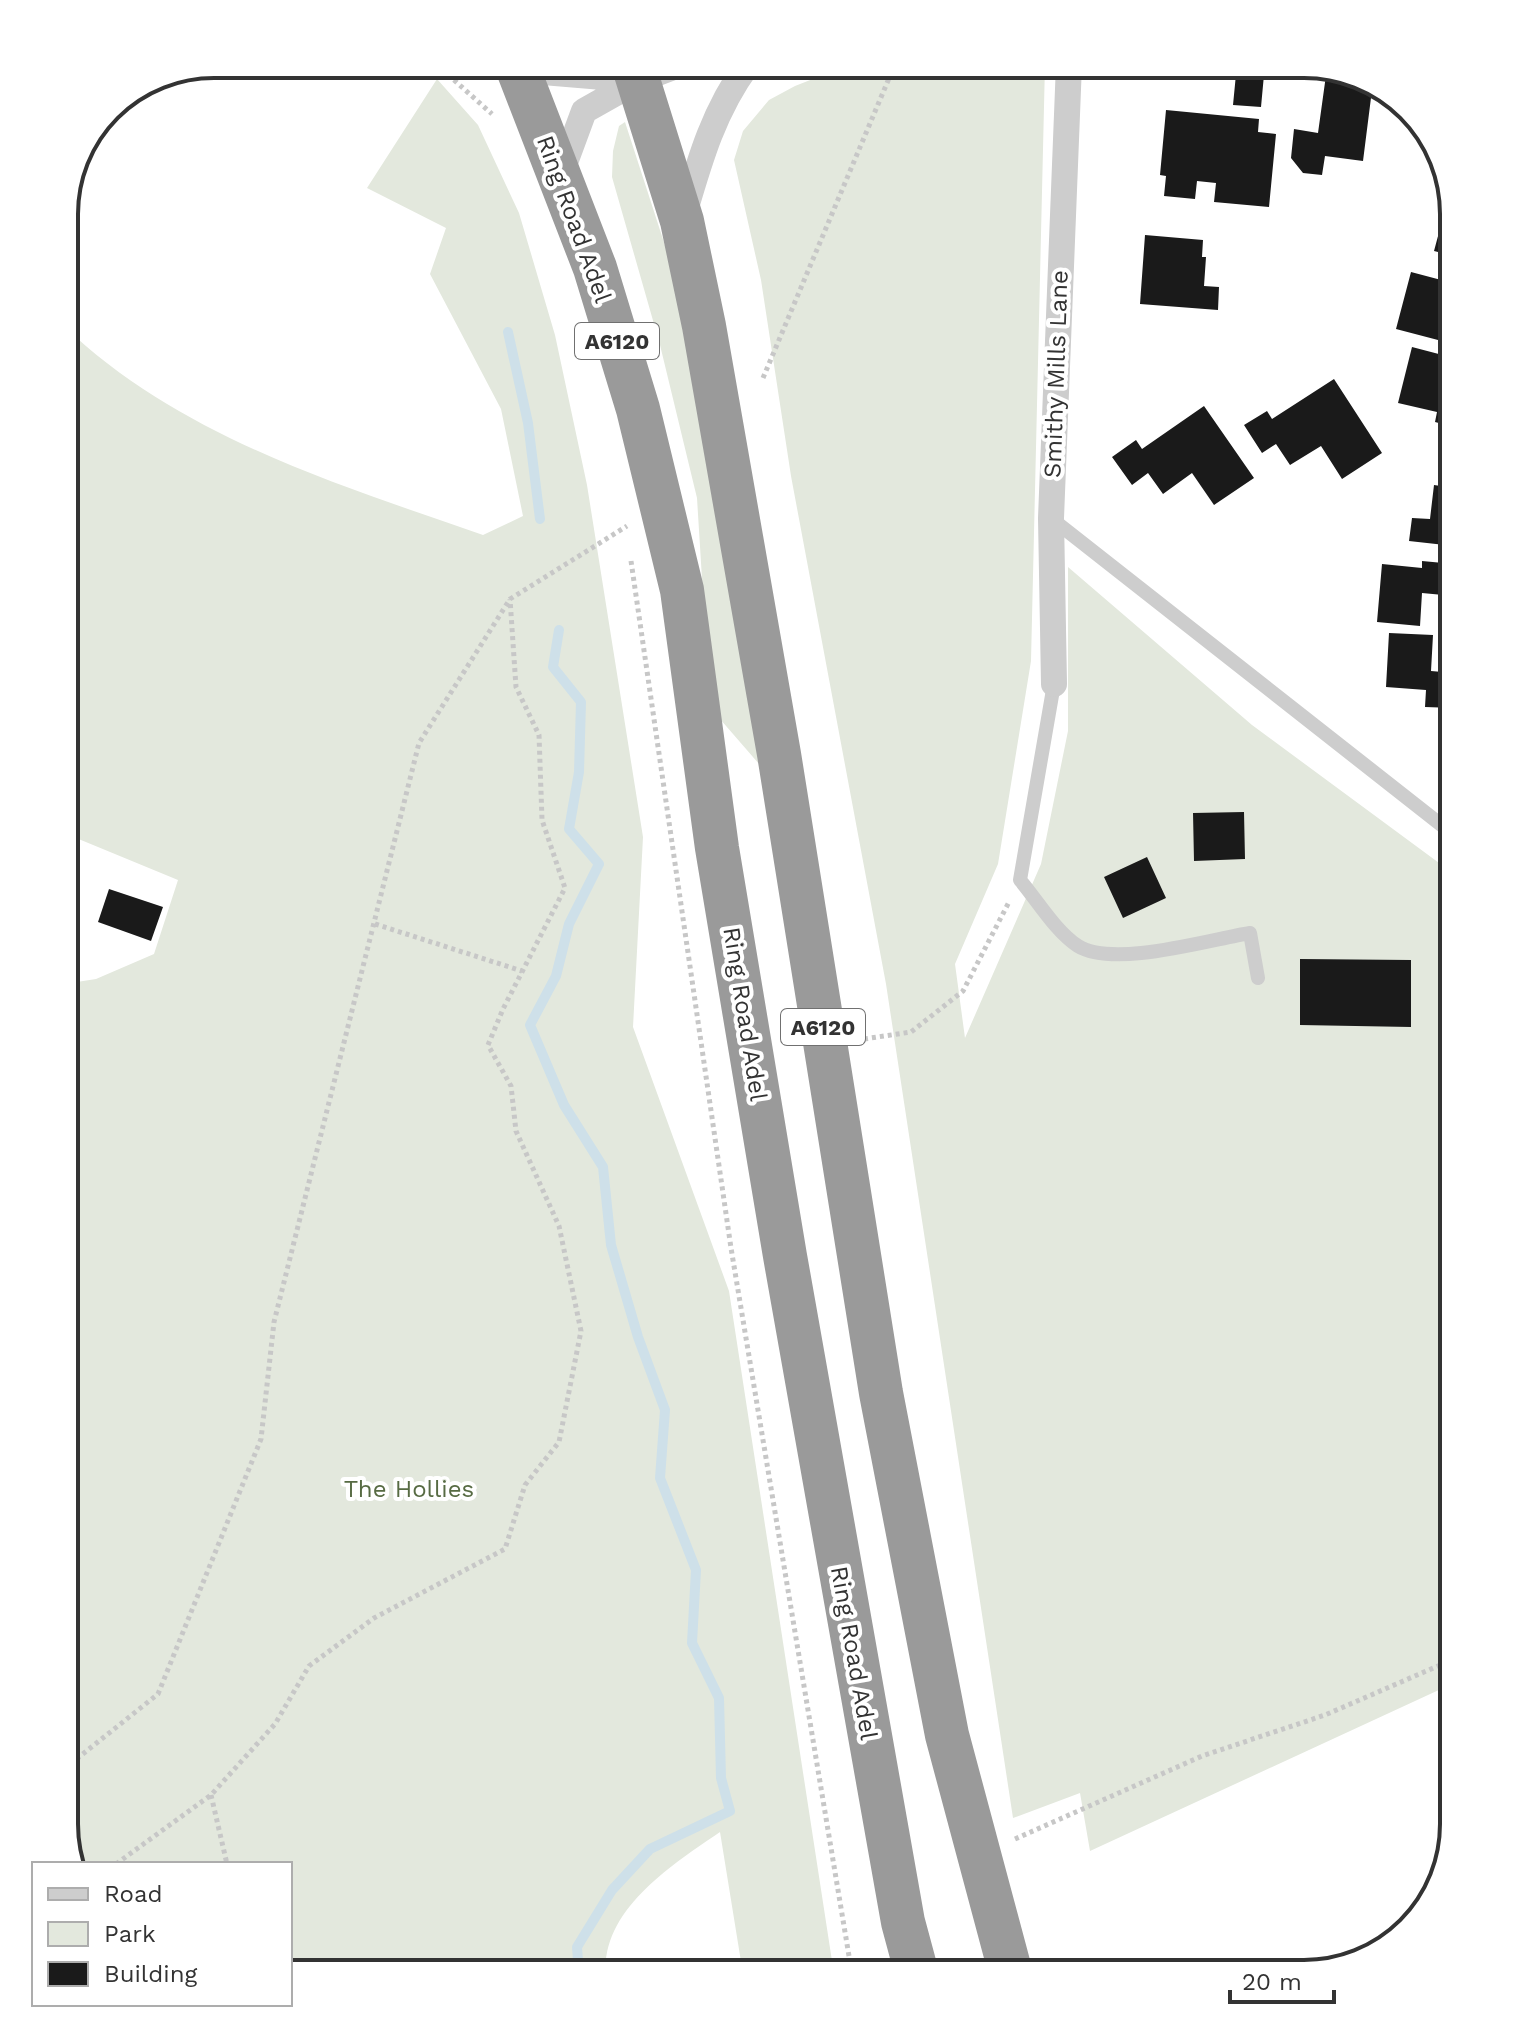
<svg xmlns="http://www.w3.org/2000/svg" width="1518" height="2038" viewBox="0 0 1518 2038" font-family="'Work Sans',sans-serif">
  <rect width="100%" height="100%" fill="#fff"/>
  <path fill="#e3e8dd" d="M851 64H1045L1031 661 998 864 955 964 965 1038 1041 864 1068 731V567L1252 725 1454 874V1683L1090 1851 1080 1793 1013 1818 886 984 791 476 761 280 734 160 743 131 769 100 795 86Z
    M437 79 478 125 519 213 555 335 587 485 643 837 633 1027 729 1291 834 1974H743L720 1832C673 1864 601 1910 606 1974H290V1864H75L64 1824V984L96 979 154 954 178 880 64 833V326C178 436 337 484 483 535L523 516 501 409 430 274 446 228 367 188Z
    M625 122 671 264 766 772 720 719 705 627 697 498 660 345 612 177 613 151 619 126Z"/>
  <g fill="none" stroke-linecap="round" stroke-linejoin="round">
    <path stroke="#cee0e9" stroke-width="10" d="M508 332 528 423 540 519
      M559 630 553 667 581 702 579 772 569 829 599 864 569 924 556 976 530 1025 564 1105 603 1167 611 1245 638 1337 665 1410 660 1478 696 1570 692 1643 719 1698 721 1778 730 1811 650 1849 612 1890 577 1947 579 1974"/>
  </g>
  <path fill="#1a1a1a" d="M1237 64H1265L1261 107 1233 105Z
    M1327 68 1373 82 1363 161 1325 156 1322 175 1303 173 1291 158 1294 129 1318 133Z
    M1166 110 1259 119 1258 132 1276 134 1269 207 1214 202 1216 183 1197 181 1195 199 1164 196 1166 176 1160 175Z
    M1449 195 1454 214V256L1434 251Z
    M1145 235 1203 240 1202 257H1206L1204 286 1219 287 1218 310 1140 304Z
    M1411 272 1445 281 1447 273 1454 275V310L1447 308 1438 340 1396 329Z
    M1412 347 1454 358 1448 392 1454 393V427L1435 422 1437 412 1398 403Z
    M1334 379 1382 453 1342 479 1321 446 1290 465 1276 444 1262 453 1244 425 1267 411 1272 419Z
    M1204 406 1254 478 1214 505 1192 473 1163 494 1148 473 1132 485 1112 457 1136 440 1142 449Z
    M1440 456H1454V482H1441Z
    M1434 485 1454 488V546L1409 541 1412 518 1430 519Z
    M1422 561 1454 564V596L1422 593 1420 626 1377 622 1382 564 1422 568Z
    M1389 633 1433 635 1431 671 1454 673V708L1425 707 1426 690 1386 687Z
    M1244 812 1245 859 1194 861 1193 813Z
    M1147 857 1166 898 1123 918 1104 877Z
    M109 889 163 907 151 941 98 922Z
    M1300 959 1411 960V1027L1300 1025Z"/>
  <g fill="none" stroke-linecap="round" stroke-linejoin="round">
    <path stroke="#c7c7c7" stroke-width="5" stroke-dasharray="4 4" stroke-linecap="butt" d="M436 64 492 114
      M763 378 895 64
      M631 561 731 1248 852 1974
      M375 924 522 971
      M864 1039 911 1032 963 991 1009 902
      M64 1769 158 1694 261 1439 274 1322 419 743 510 599 627 526
      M211 1795 227 1864
      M1015 1839 1202 1756 1325 1715 1454 1659
      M116 1864 211 1795 275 1724 309 1666 374 1618 505 1549 525 1485 559 1442 581 1331 559 1226 516 1131 511 1086 488 1045 503 1009 565 888 542 820 539 735 516 687 510 599"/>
    <path stroke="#cdcdcd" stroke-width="14" d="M1052 519 1454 835
      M1054 684 1020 880C1037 900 1056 932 1078 946 1114 968 1208 940 1250 933L1258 978"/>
    <path stroke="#cdcdcd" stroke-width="26" d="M519 70 639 80
      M560 176 584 111 639 80 681 64
      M684 214C700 159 714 110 748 64
      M1054 684 1051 518 1069 64"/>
    <path stroke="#9a9a9a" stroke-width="44" d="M516 64 595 268 638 409 682 590 717 848 785 1256 903 1922 917 1974
      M633 64 682 221 704 326 779 754 881 1393 947 1735 1011 1974"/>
  </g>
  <g text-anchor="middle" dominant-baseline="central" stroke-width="8" stroke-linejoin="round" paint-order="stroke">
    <g fill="#fff" stroke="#707070" stroke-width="2">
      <rect x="575" y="323" width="84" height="36" rx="6"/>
      <rect x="781" y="1009" width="84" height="36" rx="6"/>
    </g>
    <g font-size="22" font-weight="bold" fill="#333">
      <text x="617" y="341">A6120</text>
      <text x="823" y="1027">A6120</text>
    </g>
    <g font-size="24" fill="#333" stroke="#fff">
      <text transform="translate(574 219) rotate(70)">Ring Road Adel</text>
      <text transform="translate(1056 374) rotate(-88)">Smithy Mills Lane</text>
      <text transform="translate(745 1014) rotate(81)">Ring Road Adel</text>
      <text transform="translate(854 1653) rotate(80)">Ring Road Adel</text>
    </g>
    <g font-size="24" fill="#576b43" stroke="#fff">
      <text x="409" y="1489">The Hollies</text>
    </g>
  </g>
  <path d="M0 0H1518V2038H0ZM214 78H1304A136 136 0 0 1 1440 214V1824A136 136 0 0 1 1304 1960H214A136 136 0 0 1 78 1824V214A136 136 0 0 1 214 78Z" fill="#fff" fill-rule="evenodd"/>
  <path fill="none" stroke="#333" stroke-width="4" d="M214 78H1304A136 136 0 0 1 1440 214V1824A136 136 0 0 1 1304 1960H214A136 136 0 0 1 78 1824V214A136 136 0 0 1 214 78Z"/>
  <rect x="32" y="1862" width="260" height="144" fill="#ffffff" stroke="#adadad" stroke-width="2"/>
  <rect x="48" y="1888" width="40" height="12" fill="#cdcdcd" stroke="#adadad" stroke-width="2"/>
  <text x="104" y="1902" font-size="24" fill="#333333">Road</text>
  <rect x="48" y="1922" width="40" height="24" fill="#e3e8dd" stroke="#adadad" stroke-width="2"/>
  <text x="104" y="1942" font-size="24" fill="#333333">Park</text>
  <rect x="48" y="1962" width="40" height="24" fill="#1a1a1a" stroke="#adadad" stroke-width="2"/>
  <text x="104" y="1982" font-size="24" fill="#333333">Building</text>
  <path d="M1230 1990v12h104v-12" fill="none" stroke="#333333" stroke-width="4"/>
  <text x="1242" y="1990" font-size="24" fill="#333333" stroke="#ffffff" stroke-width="6" paint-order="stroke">20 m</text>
</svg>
